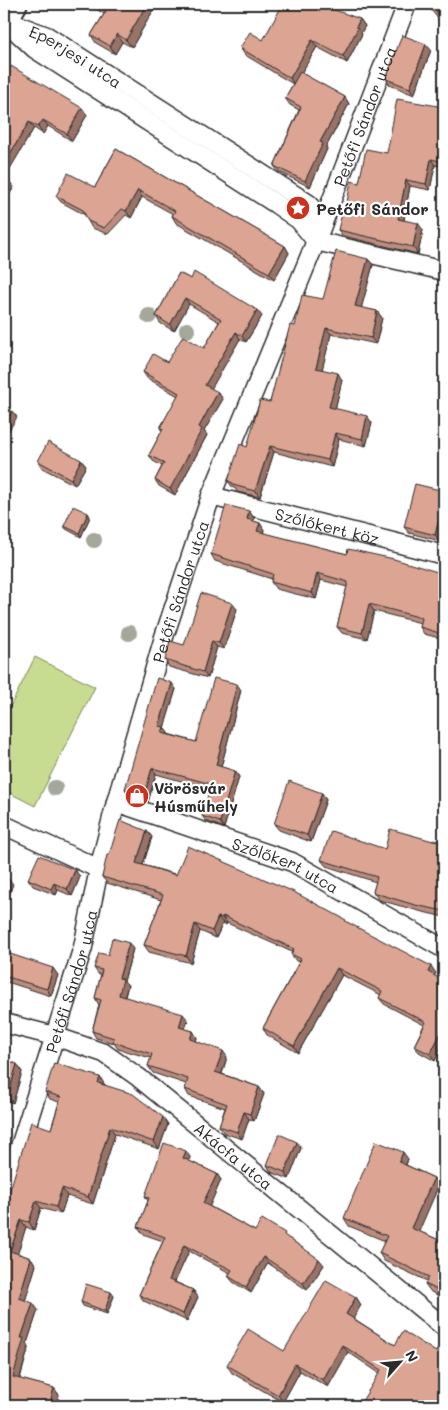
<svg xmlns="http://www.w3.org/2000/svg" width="448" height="1410" viewBox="0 0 448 1410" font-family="Mali,sans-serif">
  <rect width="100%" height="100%" fill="#fff"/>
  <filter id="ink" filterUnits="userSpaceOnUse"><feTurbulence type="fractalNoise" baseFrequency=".02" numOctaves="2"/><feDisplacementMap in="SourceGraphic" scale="10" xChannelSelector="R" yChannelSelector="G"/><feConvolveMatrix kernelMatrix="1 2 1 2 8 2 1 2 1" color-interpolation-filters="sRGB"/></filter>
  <g filter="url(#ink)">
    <path fill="#c8dc91" stroke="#7a845e" d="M35 657 95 687 35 806 4 790V719Z"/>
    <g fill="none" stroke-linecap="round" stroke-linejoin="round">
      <g stroke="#2b2b2b" stroke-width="21">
        <g id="street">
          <path d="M4 20 35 49 276 204 299 220 316 241 444 271"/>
          <path id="s1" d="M12 23 47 36 309 204 315 221 316 238"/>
          <path id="s2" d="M211 496 444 555"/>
          <path id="s3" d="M116 802 292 862 444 949"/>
          <path d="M4 825 99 869"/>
          <path id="s4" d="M4 1023 54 1036 104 1053 138 1077 444 1327"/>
          <path id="s5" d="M4 1197 83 947 99 869 116 802 164 637 211 496 316 241 407 4"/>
        </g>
      </g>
      <g stroke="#2b2b2b" stroke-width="29">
        <path id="secondary" d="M4 21 14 4"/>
      </g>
      <use href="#street" stroke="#fff" stroke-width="18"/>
      <use href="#secondary" stroke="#fff" stroke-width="25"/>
    </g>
    <g fill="#a4a89b">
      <circle cx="149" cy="316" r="8"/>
      <circle cx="187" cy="330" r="8"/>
      <circle cx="94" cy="540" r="8"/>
      <circle cx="129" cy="633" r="8"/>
      <circle cx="55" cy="788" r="8"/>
    </g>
    <path fill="#bc8d7e" stroke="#2b2b2b" d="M88 4H157L132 47 122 42 115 54 96 43 91 35 104 14Z
      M423 4H444V18L436 16 431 10 432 8 424 6Z
      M360 19 365 26 361 33 362 34 347 63 317 47 301 73 345 97 349 104 326 147 327 149 310 187 279 172 274 166 299 110 290 105 285 98 293 84 245 55 240 48 263 40Z
      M431 50 414 95 390 85 386 79Z
      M4 77 82 108 87 115 72 141 48 126 43 134 34 128 4 178 14 187 4 203Z
      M444 107V167L435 165 430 190 410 186 404 220 423 230 418 254 343 236 338 230 345 213 359 183 387 153Z
      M116 149 285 246 289 253 274 280 176 223 172 216 173 214 142 197 131 218 126 215 108 234 92 228 88 221 85 215 61 202 56 196 95 187Z
      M368 259 373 265 361 308 377 311 382 318 376 344 331 334 322 369 342 380 335 409 372 423 366 446 339 439 332 467 274 452 260 497 237 492 235 488H233L228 481 247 447 270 402 295 326 323 299Z
      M179 273 262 316 246 342 240 339 211 388 223 399 204 431 207 435 175 495 159 486 155 480 162 466 153 461 149 455 162 431 160 428 178 396 147 378 143 372 204 348 219 322 189 304 174 331 160 323 156 316Z
      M38 461 86 466 75 485 42 468Z
      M444 491V524L440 541 409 533 404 527Z
      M249 511 254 518 253 521 260 523 264 530 263 533 347 554 394 559 443 639 424 634 420 627 421 623 374 611 367 639 342 633 337 627 347 587 321 580 316 599 276 589 271 582 272 579 215 561 211 554Z
      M88 513 90 517 81 537 66 529 64 526Z
      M237 609 224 649 217 647 208 678 169 667 165 660 184 645Z
      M176 689 164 728 168 733V734L196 742 241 690 221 767 235 771 239 777 224 828 206 821 202 816 210 789 156 774 148 802 129 795 125 789Z
      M322 793 326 800 311 842 279 830 274 824Z
      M147 831 152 837 143 865 348 923 436 973 434 976 444 981V1042L435 1061 419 1052 414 1046 424 1025 384 1004 379 998 381 995 342 975 298 1053 267 1035 263 1028 299 962 296 961 291 954 292 952 227 923 226 925 223 923 216 938 200 931 191 963 149 952 144 945 161 900 107 883 102 877 109 855Z
      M433 841 444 842V917L419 911 379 900 373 892 376 882 326 866 321 860Z
      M75 870 80 877 72 896 58 890 56 895 33 886 28 879Z
      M133 949 124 981 128 985 125 997 188 1020 185 1029 193 1031 197 1038 196 1041 227 1057 222 1074 259 1087 264 1094 254 1121 249 1119 242 1139 224 1133 219 1126 225 1108 189 1096 185 1089 186 1084 153 1073 148 1066 151 1058 118 1049 114 1043 96 1038 92 1031 99 1005 95 998 101 975H99L94 968 108 955Z
      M4 952 58 975 51 996 4 981Z
      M4 1060 17 1064 22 1072 13 1103 4 1100Z
      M105 1085 168 1124 159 1149 115 1134 93 1204 67 1196 61 1214 41 1208 34 1230 26 1227 17 1253 31 1258 36 1265 25 1300 38 1310 27 1343 29 1346 20 1379 54 1388 59 1395 56 1406H4L9 1193 51 1129 59 1102 50 1099 45 1092Z
      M301 1148 289 1179 271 1172 267 1165Z
      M190 1157 189 1161 217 1174 221 1180 209 1206 255 1231 290 1239 324 1265 307 1290 268 1263 251 1293 233 1282 228 1276 230 1273 189 1251 175 1282 193 1290 198 1297 187 1321 144 1301 139 1295 163 1241 143 1234 138 1227 148 1201 145 1196Z
      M408 1159 406 1165 434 1178 439 1185 418 1231 444 1242V1298L431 1292 425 1284 427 1281 384 1261 379 1253 385 1241 349 1226 344 1218Z
      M114 1296 107 1314 83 1306 81 1302Z
      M356 1297 361 1305 353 1318 395 1345 436 1352 444 1351 379 1373 348 1352 328 1387 300 1371 283 1402 232 1373 227 1365 284 1351Z"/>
    <path fill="#997367" stroke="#2b2b2b" d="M68 4H72L70 7Z
      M147 4H157L132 47 126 40Z
      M360 19 365 26 361 33 362 34 347 63 343 56Z
      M117 34 122 42 115 54 110 46Z
      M312 40 317 47 294 85 290 78Z
      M426 44 431 50 414 95 410 88Z
      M345 97 349 104 326 147 327 149 310 187 305 181 320 142Z
      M82 108 87 115 72 141 67 134Z
      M43 120 48 126 43 134 38 127Z
      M29 122 34 128 4 179V164Z
      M431 159 435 165 430 190 426 184Z
      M406 180 410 186 403 225 398 219Z
      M9 181 14 187 4 203V189Z
      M138 190 142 197 131 218 126 211Z
      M418 223 423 230 418 254 413 247Z
      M4 228 8 234 4 241Z
      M285 246 289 253 274 280 269 273Z
      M368 259 373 265 360 313 355 306Z
      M185 298 189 304 174 331 170 325Z
      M257 310 262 316 246 342 242 336Z
      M377 311 382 318 376 344 371 338Z
      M326 328 331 334 321 374 316 368Z
      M236 332 240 339 210 391 205 385Z
      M338 373 342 380 334 414 329 407Z
      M218 392 223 399 204 431 207 435 175 495 170 489 199 427Z
      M12 411 17 417 4 439V425Z
      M367 416 372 423 366 446 362 439Z
      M335 433 339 439 332 467 328 460Z
      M270 446 274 452 260 497 255 491Z
      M81 460 86 466 75 485 71 479Z
      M444 499V524L440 541 435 535Z
      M249 511 254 518 251 525 247 519Z
      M88 513 90 517 81 537 79 533Z
      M260 523 264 530 262 538 257 531Z
      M317 573 321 580 316 599 312 593Z
      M232 603 237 609 224 649 219 643Z
      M369 604 374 611 367 639 362 633Z
      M444 612V636L443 639 439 633Z
      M212 641 217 647 208 678 203 672Z
      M172 683 176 689 164 728 168 733 166 739 162 733 159 726Z
      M237 684 241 690 220 771 216 765Z
      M152 768 156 774 148 802 144 796Z
      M235 771 239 777 224 828 220 822Z
      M322 793 326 800 311 842 307 835Z
      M147 831 152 837 141 870 136 863Z
      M75 870 80 877 72 896 67 889Z
      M8 878 13 884 4 910V890Z
      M54 883 58 890 56 895 51 889Z
      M223 916 227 923 226 925 222 918Z
      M218 917 223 923 216 938 212 931Z
      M195 924 200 931 191 963 186 956Z
      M4 933 7 938 4 947Z
      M129 943 133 949 124 981 128 985 123 1002 119 995V978Z
      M431 966 436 973 433 979 428 972Z
      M53 968 58 975 51 996 47 989Z
      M337 968 342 975 298 1053 294 1046Z
      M183 1014 188 1020 183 1034 179 1027Z
      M444 1027V1042L435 1061 430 1054Z
      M193 1031 197 1038 195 1046 190 1039Z
      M223 1051 227 1057 220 1079 215 1072Z
      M17 1064 22 1072 13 1103 8 1096Z
      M100 1077 105 1085 98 1083Z
      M259 1087 264 1094 254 1121 250 1114Z
      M244 1112 249 1119 242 1139 237 1132Z
      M163 1117 168 1124 159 1149 154 1142Z
      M110 1127 115 1134 93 1204 88 1197Z
      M297 1142 301 1148 289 1179 285 1172Z
      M186 1151 190 1157 188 1165 183 1158Z
      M403 1152 408 1159 404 1170 399 1162Z
      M217 1174 221 1180 208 1210 203 1203Z
      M434 1178 439 1185 417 1236 411 1228Z
      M62 1188 67 1196 61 1214 56 1207Z
      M36 1201 41 1208 34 1230 29 1222Z
      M21 1220 26 1227 16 1259 10 1251Z
      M184 1245 189 1251 173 1286 169 1280Z
      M264 1257 268 1263 251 1293 246 1287Z
      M31 1258 36 1265 24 1305 19 1298Z
      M319 1259 324 1265 307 1290 303 1283Z
      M193 1290 198 1297 187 1321 183 1314Z
      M111 1292 114 1296 107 1314 105 1311Z
      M356 1297 361 1305 352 1321 346 1314Z
      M33 1303 38 1310 27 1343 29 1346 18 1384 13 1377 21 1338Z
      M342 1345 348 1352 328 1387 323 1380Z
      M295 1364 300 1371 283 1402 278 1395Z
      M54 1388 59 1395 56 1406H49Z"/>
    <path fill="#dba493" stroke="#2b2b2b" d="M95 4H147L126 40 117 34 110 46 91 35 106 11Z
      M283 4H318L360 19 356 27 358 28 343 56 312 40 290 78 240 48 250 32 263 40Z
      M433 4H444V13L431 10Z
      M402 35 426 44 410 88 386 79Z
      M11 66 82 108 67 134 43 120 38 127 29 122 4 164V77Z
      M300 72 345 97 320 142 323 143 305 181 274 166 301 107 285 98Z
      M397 99 444 107V162L431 159 426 184 406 180 398 219 418 223 413 247 338 230 342 213H345L351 181 359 183 366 149 387 153Z
      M116 149 285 246 269 273 172 216 175 211 138 190 126 211 122 209 104 228 88 221 83 210 56 196 68 173 95 187Z
      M4 177 9 181 4 189Z
      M336 251 368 259 355 306 377 311 371 338 326 328 316 368 338 373 329 407 367 416 362 439 335 433 328 460 270 446 255 491 233 485V483L228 481 240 444 247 447 260 400 270 402 290 325 295 326 302 295 323 299Z
      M194 272 257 310 242 336 236 332 205 385 218 392 199 427 202 429 170 489 155 480 164 463 149 455 163 429 160 428 179 393 143 372 153 354 167 362 183 336 204 348 221 319 185 298 170 325 156 316 179 273 191 279Z
      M4 406 12 411 4 425Z
      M48 442 81 460 71 479 38 461Z
      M415 484 444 491V499L435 535 404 527Z
      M226 505 249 511 247 519 260 523 257 531 347 554 348 549 394 559 444 574V612L439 633 420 627 422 618 369 604 362 633 337 627 348 582 317 573 312 593 271 582 273 574 211 554Z
      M73 506 88 513 79 533 64 526Z
      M201 593 232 603 219 643 212 641 203 672 165 660 170 641 184 645Z
      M157 678 172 683 159 726 164 727 162 733 196 742 214 678 237 684 216 765 235 771 220 822 202 816 211 784 152 768 144 796 125 789Z
      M289 781 322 793 307 835 274 824Z
      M120 820 147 831 136 863 176 875 188 846 294 892 346 920 345 921 431 966 428 972 444 981V1027L430 1054 414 1046 426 1022 379 998 382 991 337 968 294 1046 263 1028 301 959 291 954 294 949 223 916 222 918 218 917 212 931 195 924 186 956 144 945 163 895 102 877 107 855H109Z
      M390 829 433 841V840L444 842V911L415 905 375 893 373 892 377 877 321 860 331 831 385 849Z
      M39 855 75 870 67 889 54 883 51 889 28 879Z
      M4 876 8 878 4 890Z
      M112 938 129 943 119 978 123 979 119 995 183 1014 179 1027 193 1031 190 1039 223 1051 215 1072 259 1087 250 1114 244 1112 237 1132 219 1126 227 1104 185 1089 188 1079 148 1066 152 1054 113 1042 114 1038 92 1031 101 1000 95 998 102 970 94 968 99 953 108 955Z
      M4 952 53 968 47 989 4 976Z
      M4 1060 17 1064 8 1096 4 1095Z
      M54 1063 100 1077 98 1083 133 1094 163 1117 154 1142 110 1127 88 1197 62 1188 56 1207 36 1201 29 1222 21 1220 10 1251 31 1258 19 1298 33 1303 21 1338H24L13 1377 54 1388 49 1406H4V1199L9 1193 31 1122 51 1129 61 1097 45 1092Z
      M279 1134 297 1142 285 1172 267 1165Z
      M376 1141 403 1152 399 1162 434 1178 411 1228 444 1242V1293L425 1284 429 1277 379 1253 387 1236 344 1218Z
      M164 1143 186 1151 183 1158 217 1174 203 1203 255 1231 262 1219 285 1233 284 1235 319 1259 303 1283 264 1257 246 1287 228 1276 232 1270 184 1245 169 1280 193 1290 183 1314 139 1295 165 1237 138 1227 149 1198 145 1196Z
      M326 1280 356 1297 346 1314 395 1345 403 1331 436 1352 438 1348 444 1351V1406H359L381 1370 342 1345 323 1380 295 1364 278 1395 227 1365 248 1329 284 1351Z
      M86 1284 111 1292 105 1311 81 1302Z"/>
  </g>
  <defs>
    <g id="sight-disc" transform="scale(1.25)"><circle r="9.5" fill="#c8321e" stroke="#fff"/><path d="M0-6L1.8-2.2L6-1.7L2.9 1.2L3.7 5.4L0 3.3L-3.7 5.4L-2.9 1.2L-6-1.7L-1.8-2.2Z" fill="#fff"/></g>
    <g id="shop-disc" transform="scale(1.25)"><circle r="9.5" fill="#c8321e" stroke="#fff"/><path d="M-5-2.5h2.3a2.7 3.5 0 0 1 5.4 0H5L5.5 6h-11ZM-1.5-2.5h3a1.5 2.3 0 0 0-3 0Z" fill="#fff"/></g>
  </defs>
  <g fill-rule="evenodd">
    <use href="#sight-disc" x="298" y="208"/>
    <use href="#shop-disc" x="137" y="796"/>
  </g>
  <g text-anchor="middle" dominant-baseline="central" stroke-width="4.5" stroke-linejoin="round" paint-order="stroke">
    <g font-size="16" fill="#2b2b2b" stroke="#fff">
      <text stroke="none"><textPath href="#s1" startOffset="72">Eperjesi utca</textPath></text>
      <text stroke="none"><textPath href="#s5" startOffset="1141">Petőfi Sándor utca</textPath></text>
      <text stroke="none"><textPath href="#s2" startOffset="120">Szőlőkert köz</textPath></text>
      <text stroke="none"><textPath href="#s5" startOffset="631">Petőfi Sándor utca</textPath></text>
      <text stroke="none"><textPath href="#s3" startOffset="181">Szőlőkert utca</textPath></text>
      <text stroke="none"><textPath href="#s5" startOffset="226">Petőfi Sándor utca</textPath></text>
      <text stroke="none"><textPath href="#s4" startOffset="270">Akácfa utca</textPath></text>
    </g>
    <g font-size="16" font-weight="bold" fill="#2b2b2b" stroke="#fff" text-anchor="start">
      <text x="316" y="208">Petőfi Sándor</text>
      <text x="154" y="787">Vörösvár<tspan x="154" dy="18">Húsműhely</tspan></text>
    </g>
  </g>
  <rect width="448" height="1410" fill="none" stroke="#fff" stroke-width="20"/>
  <rect x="10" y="10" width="428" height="1390" fill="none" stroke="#2b2b2b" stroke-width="2" filter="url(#ink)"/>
  <g transform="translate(400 1362) rotate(63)" stroke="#ffffff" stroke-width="4" paint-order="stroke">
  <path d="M0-4L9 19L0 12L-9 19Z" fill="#2b2b2b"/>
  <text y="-8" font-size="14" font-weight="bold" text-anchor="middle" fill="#2b2b2b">N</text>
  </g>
</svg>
